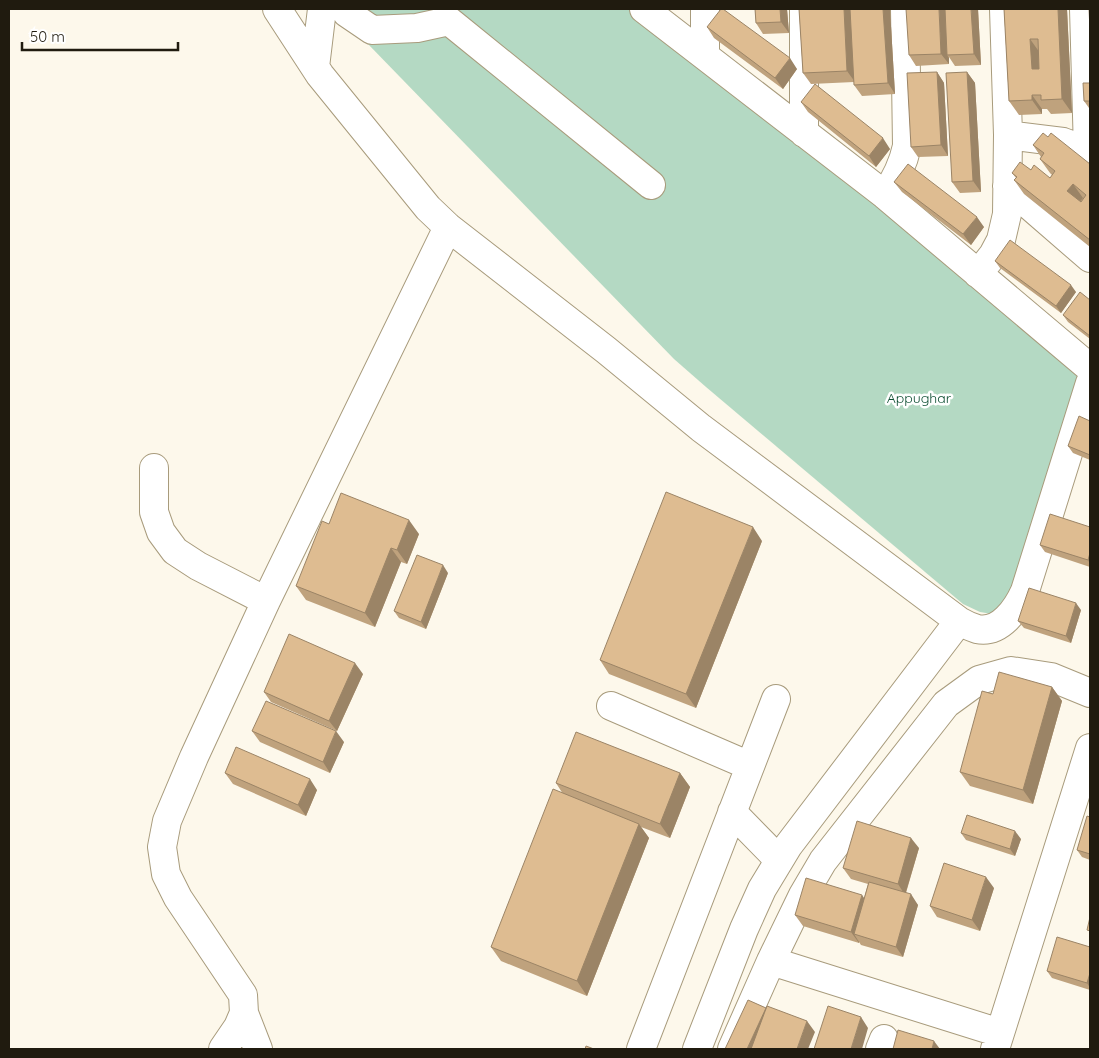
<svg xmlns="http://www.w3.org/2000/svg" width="1099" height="1058" viewBox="0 0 1099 1058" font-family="Quicksand,sans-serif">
  <rect width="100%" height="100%" fill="#fdf8eb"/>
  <path fill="#b4d9c3" d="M334 9H646L1085 367 1014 592 992 614 980 612 963 604 706 387 674 359Z"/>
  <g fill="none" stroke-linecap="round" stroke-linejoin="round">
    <g stroke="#a89b7c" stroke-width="30">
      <path id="minor" d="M277 9 320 75 428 208 448 227 606 350 701 428 959 621C964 624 971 627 977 629 1000 634 1017 609 1025 591L1090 383
        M346 9 347 13 372 30 417 28 449 21 651 185
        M644 9 885 195 1090 368
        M705 9V56
        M804 9V133
        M1084 9 1088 151
        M315 67 322 9
        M1008 135 1063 142 1090 152
        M1007 186 1090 258
        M885 195C896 179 903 165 907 146L905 9
        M978 274 993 255 1001 240 1007 214 1008 135 1004 9
        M154 468V512L161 532 175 551 198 566 266 601
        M611 706 750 766
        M732 812 779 860
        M771 961 1000 1033
        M244 1013 258 1049
        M223 1049 238 1027 244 1013 243 995 178 898 166 874 162 847 167 821 194 757 266 601 448 227
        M641 1049 776 699
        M697 1049 744 929 762 889 788 846 959 621
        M732 1049 771 961 803 895 823 861 946 704 979 680 1011 671 1051 677 1090 693
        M880 1049 884 1039
        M995 1049 1090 748"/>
    </g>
    <use href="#minor" stroke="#fff" stroke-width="28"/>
  </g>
  <path fill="#bfa27d" d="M755 9H787L789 33 763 34 756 23Z
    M799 9H890L895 94 862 96 854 85V82L811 84 803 73Z
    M978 9 981 65 955 66 949 57V64L916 66 909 55Z
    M1004 9H1067L1072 113 1051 114 1047 109H1042V114L1019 115 1009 101Z
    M707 27 797 69 783 89 714 38Z
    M937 72 944 83 948 156 918 157 911 147Z
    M967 72 975 83 981 192 960 193 952 182Z
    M1090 83V108H1089L1084 101Z
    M801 102 890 149 876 167 808 112Z
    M1048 137 1090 164V247L1024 194 1014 180 1016 178 1012 173 1031 170 1050 178 1052 175 1050 173 1040 159 1041 157 1033 145Z
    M894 182 984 227 971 245 902 192Z
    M995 261 1076 292 1061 313 1000 268Z
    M1090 300V339L1068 322 1063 315Z
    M1090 421V460L1073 453 1068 446Z
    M329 524 419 534 407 564 401 562 375 627 306 600 296 586Z
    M1090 527V567L1045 552 1040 545Z
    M762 541 696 708 609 674 600 660Z
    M448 573 426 629 399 618 394 611Z
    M1081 610 1071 643 1024 628 1018 621Z
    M363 674 337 731 271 702 264 692Z
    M1052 687 1062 701 1033 804 970 786 960 772Z
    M252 731 344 742 330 773 260 742Z
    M225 773 317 790 306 816 233 784Z
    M680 773 690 787 670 838 641 827 649 838 587 996 501 961 491 947 563 794 556 783Z
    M1090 817V860L1082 857 1077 850Z
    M961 833 1021 839 1015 856 966 840Z
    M919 848 906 893 918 905 903 957 861 945 859 942V943L803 926 795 915 864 898 868 884 851 879 843 868Z
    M994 888 980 931 937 917 930 906Z
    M1090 947V990L1052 978 1047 971Z"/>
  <path fill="#9b8466" d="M780 9H787L789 33 781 22Z
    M844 9H851L855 82 847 71Z
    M883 9H890L895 94 888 83Z
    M939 9H946L947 55 949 58V64L941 54Z
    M971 9H978L981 65 974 54Z
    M1058 9H1067L1072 113 1062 99Z
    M1030 39 1040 53 1042 83 1032 69Z
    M790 58 797 69 783 89 775 78Z
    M937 72 944 83 948 156 941 145Z
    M967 72 975 83 981 192 973 181Z
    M1032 95 1042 109V114L1032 100Z
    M883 138 890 149 876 167 869 156Z
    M1073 184 1083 198 1077 205 1067 191Z
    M977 217 984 227 971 245 963 234Z
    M1071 285 1076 292 1061 313 1056 306Z
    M409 520 419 534 407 564 397 550Z
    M753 527 762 541 696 708 686 694Z
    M391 548 401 562 375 627 365 613Z
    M1090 553V564L1088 560Z
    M443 565 448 573 426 629 421 622Z
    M1076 603 1081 610 1071 643 1066 636Z
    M355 663 363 674 337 731 329 721Z
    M1052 687 1062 701 1033 804 1023 790Z
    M336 731 344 742 330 773 323 762Z
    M680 773 690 787 670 838 660 824Z
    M310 779 317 790 306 816 298 805Z
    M639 824 649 838 587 996 577 981Z
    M1015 831 1021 839 1015 856 1010 849Z
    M911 838 919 848 905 895 898 884Z
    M986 877 994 888 980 931 972 920Z
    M911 894 918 905 903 957 896 947Z
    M862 895 869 905 854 934 859 942V943L851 932Z
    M1090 973V988L1087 983Z
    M766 1008 756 1049H747Z
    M861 1017 868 1028 862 1049H851Z
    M807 1021 815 1032 808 1049H797Z
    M934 1041 940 1049H932Z"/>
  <path fill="#debc91" stroke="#9b8466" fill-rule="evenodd" d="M721 9H723L790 58 775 78 707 27Z
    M755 9H780L781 22 756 23Z
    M799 9H844L847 71 803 73Z
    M850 9H883L888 83 854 85Z
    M906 9H939L941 54 909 55Z
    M945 9H971L974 54 947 55Z
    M1004 9H1058L1062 99 1041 100V95H1032V100L1009 101ZM1030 39H1038L1039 69H1032Z
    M1089 9H1090V30Z
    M937 72 941 145 911 147 907 73Z
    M967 72 973 181 952 182 946 73Z
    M1083 83H1090V101H1084Z
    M815 84 883 138 869 156 801 102Z
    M1043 133 1048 137 1051 133 1090 164V240L1014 180 1017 177 1012 173 1020 162 1031 170 1034 165 1050 178 1055 171 1040 159 1044 153 1033 145ZM1073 184 1086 195 1081 202 1067 191Z
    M908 164 977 217 963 234 894 182Z
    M1010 240 1071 285 1056 306 995 261Z
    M1080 292 1090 300V336L1063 315Z
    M1079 416 1090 421V455L1068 446Z
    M666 492 753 527 686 694 600 660Z
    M341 493 409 520 397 550 391 548 365 613 296 586 322 521 329 524Z
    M1050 514 1090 527V553L1088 560 1040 545Z
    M417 555 443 565 421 622 394 611Z
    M1029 588 1076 603 1066 636 1018 621Z
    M289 634 355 663 329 721 264 692Z
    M999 672 1052 687 1023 790 960 772 982 691 993 694Z
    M266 701 336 731 323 762 252 731Z
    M576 732 680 773 660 824 556 783Z
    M236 747 310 779 298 805 225 773Z
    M553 789 639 824 577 981 491 947Z
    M967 815 1015 831 1010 849 961 833Z
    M1087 816 1090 817V854L1077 850Z
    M857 821 911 838 898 884 843 868Z
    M944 863 986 877 972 920 930 906Z
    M806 878 862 895 851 932 795 915Z
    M869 882 911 894 896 947 854 934Z
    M1090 917V931L1087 930Z
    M1057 937 1090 947V973L1087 983 1047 971Z
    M748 1000 766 1008 747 1049H725Z
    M767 1006 807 1021 797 1049H751Z
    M828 1006 861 1017 851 1049H814Z
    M898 1030 934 1041 932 1049H893Z
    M586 1046 594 1049H585Z"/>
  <g text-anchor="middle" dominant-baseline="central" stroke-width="5" stroke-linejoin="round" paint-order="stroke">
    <g font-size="14" fill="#0d4e32" stroke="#fff">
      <text x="919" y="398">Appughar</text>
    </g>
  </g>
  <rect width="1099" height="1058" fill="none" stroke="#201b0f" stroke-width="20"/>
  <path d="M22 42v8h156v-8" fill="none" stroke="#201b0f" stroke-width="2.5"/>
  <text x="30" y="42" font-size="15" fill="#201b0f" stroke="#ffffff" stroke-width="4" paint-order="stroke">50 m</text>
</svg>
